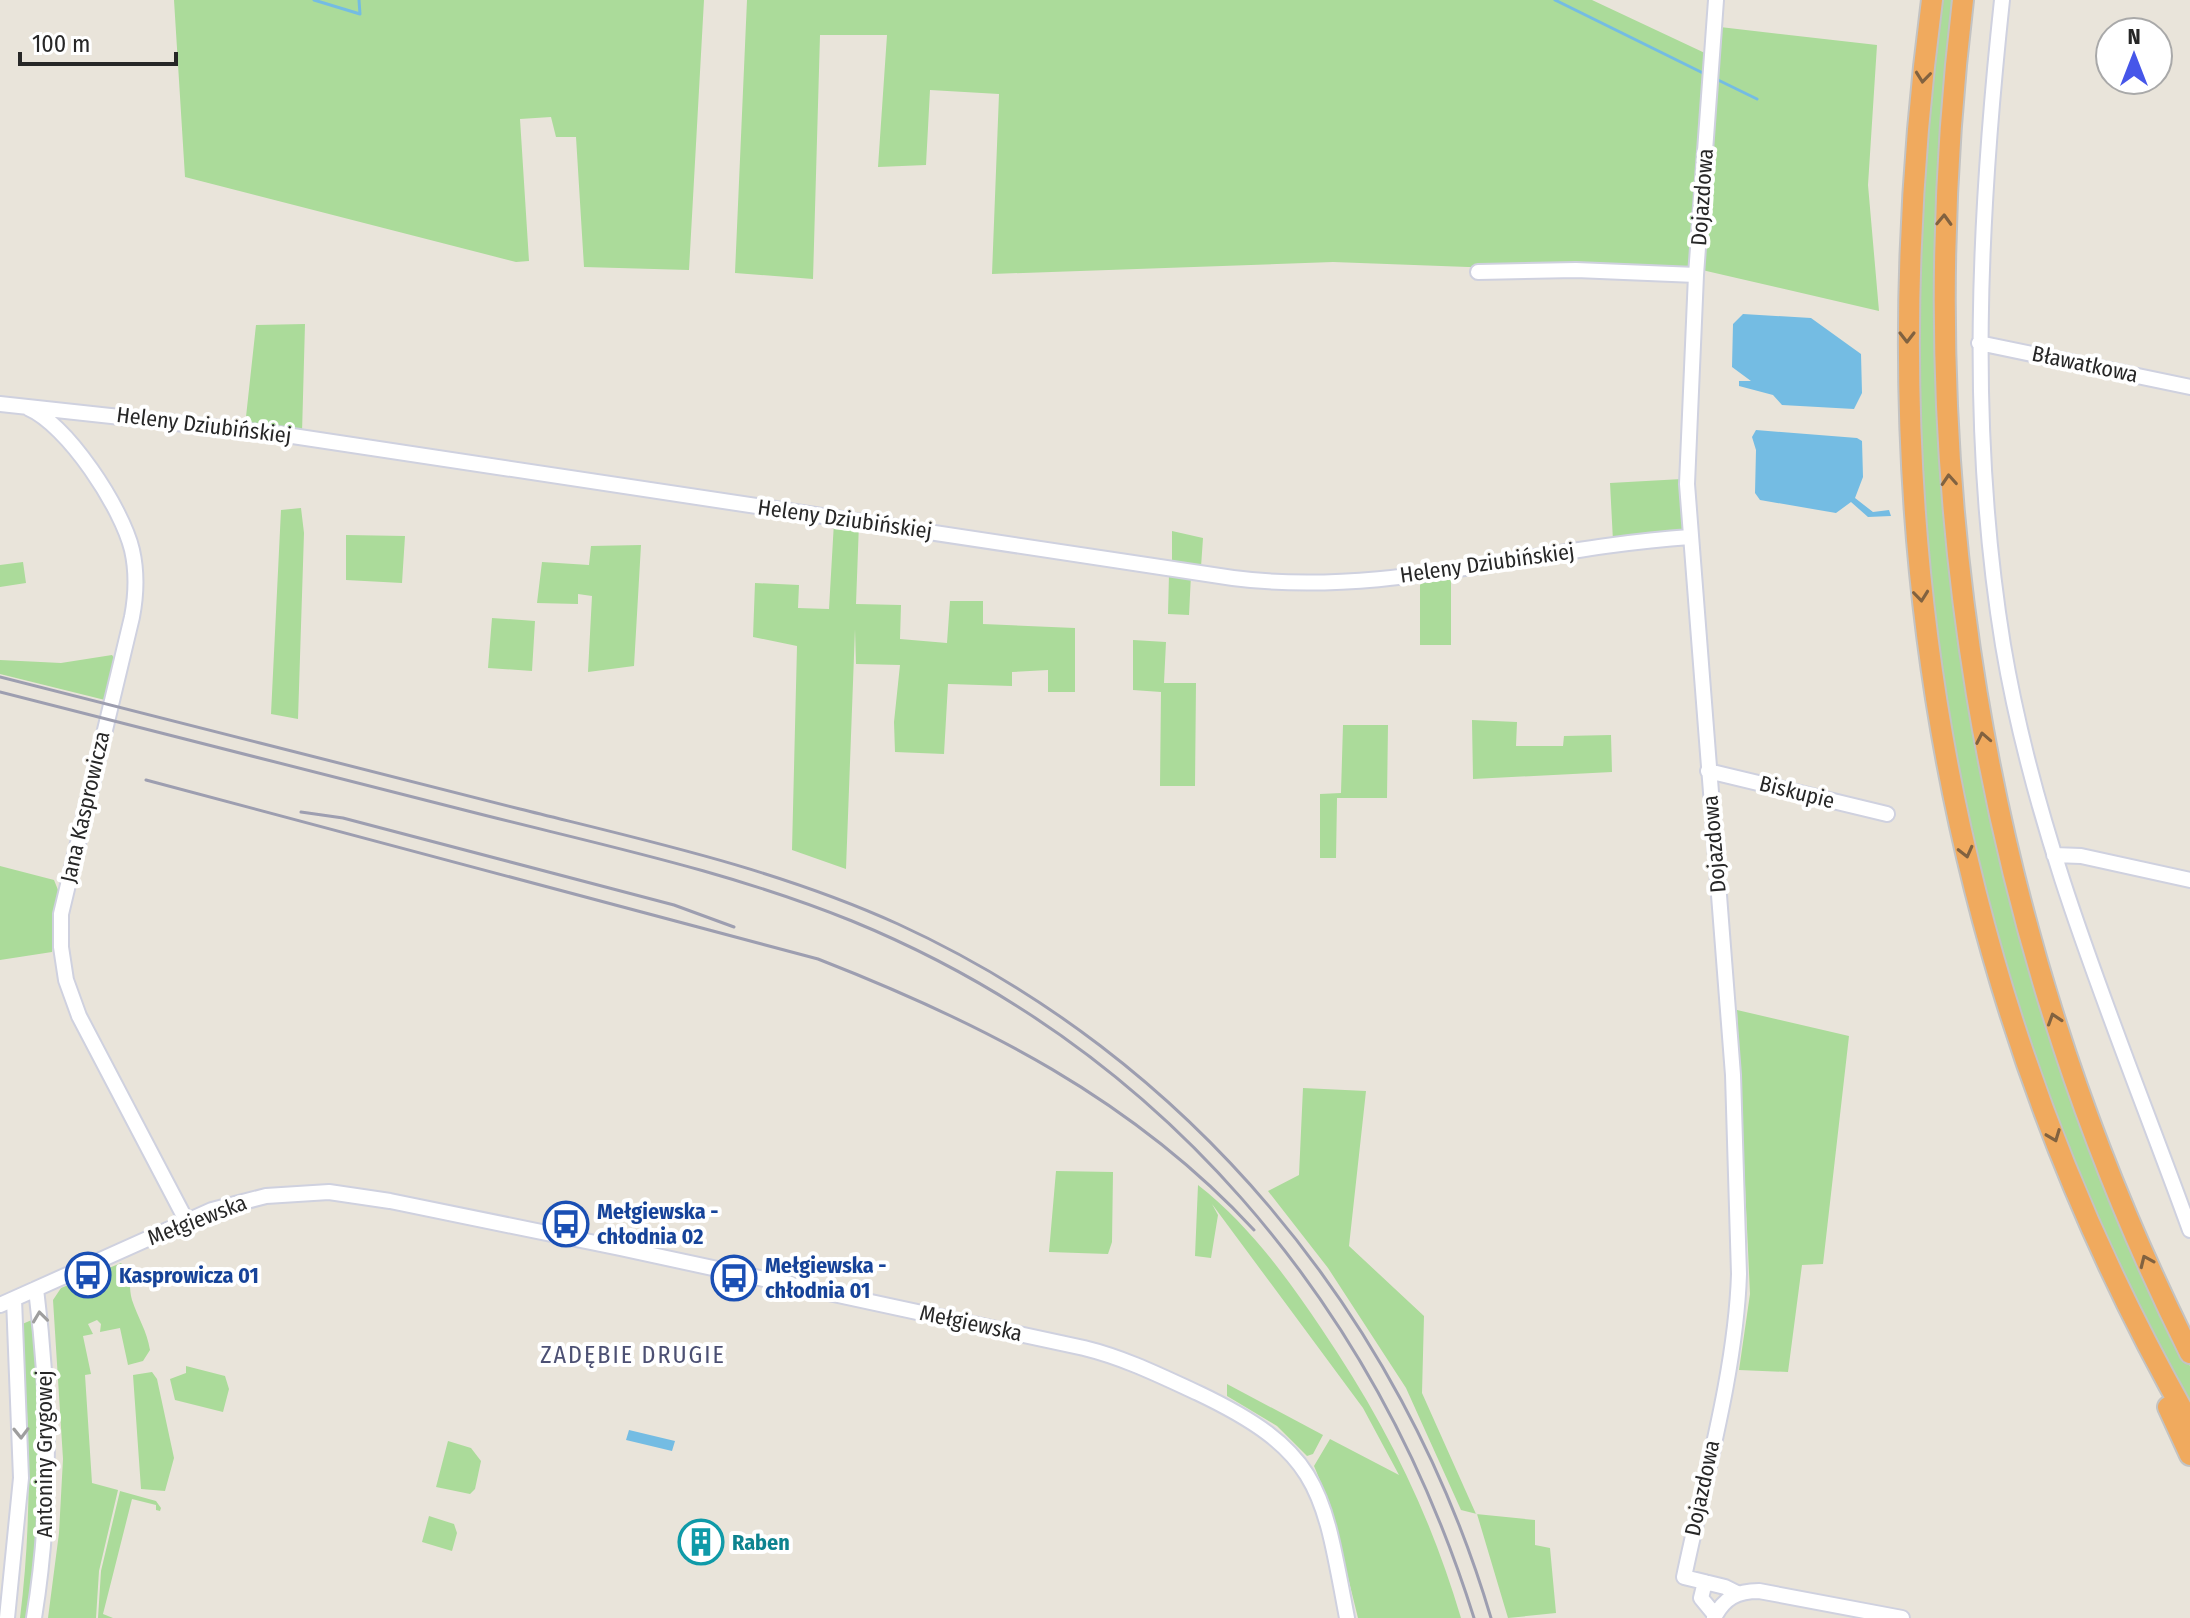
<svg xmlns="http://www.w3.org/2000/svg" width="2190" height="1618" viewBox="0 0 2190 1618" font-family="'Fira Sans Condensed',sans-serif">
  <rect width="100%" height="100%" fill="#e9e4da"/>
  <path fill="#abdb9a" d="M174 0H704L689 270 584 267 576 137H556L551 117 520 119 529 261 516 262 185 177Z
    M747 0H1592L1707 54 1720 27 1877 45 1868 185 1879 311 1689 267 1495 268 1333 262 992 274 999 94 930 90 926 165 878 167 887 35H820L813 279 735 273Z
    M1938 0H1958C1950 84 1939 168 1937 253 1929 487 1960 726 2025 951 2062 1080 2121 1204 2171 1328L2190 1366V1407C2142 1314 2094 1221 2056 1123 1951 848 1908 549 1915 255 1917 170 1931 84 1938 0Z
    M305 324 302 433 245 426 256 325Z
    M1682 479 1683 529 1673 534 1613 541 1610 483Z
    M301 508 304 533 298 719 271 714 281 510Z
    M834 522 859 523 856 604 901 605 900 639 947 643 950 601H983V624L1075 628V692H1048V670L1012 672V686L948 684 944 754 895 752 894 722 900 665 856 664 855 629 846 869 792 850 797 646 753 637 755 583 799 585 798 608 829 609Z
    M1172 531 1203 538 1201 567 1172 563Z
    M346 535 405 536 402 583 346 580Z
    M641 545 634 666 588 672 592 596 578 594V604L537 603 542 562 589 565 591 546Z
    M23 562 26 583 0 587V565Z
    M1169 574 1191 575 1189 615 1168 614Z
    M1451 574V645H1420V581Z
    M492 618 535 621 532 671 488 668Z
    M1133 640 1166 642 1164 683H1196L1195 786H1160L1161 692 1133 690Z
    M112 655 117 662 105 700 0 674V660L61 663Z
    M1472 720 1517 722 1516 746H1563L1564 736 1611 735 1612 772 1473 779Z
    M1343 725H1388L1387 798H1337L1336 858H1320V794L1341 793Z
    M0 866 54 880 58 890 52 952 0 960Z
    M1737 1010 1849 1036 1823 1264 1802 1265 1788 1372 1739 1370 1750 1294Z
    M1303 1088 1366 1091 1349 1246 1424 1316 1422 1393 1476 1514 1535 1520V1545L1550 1548 1556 1613 1508 1618 1477 1514 1461 1510 1406 1388 1328 1268 1268 1191 1299 1175Z
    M1056 1171 1113 1172 1112 1242 1108 1254 1049 1252Z
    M1198 1185C1248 1224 1286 1276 1321 1328 1384 1421 1429 1510 1461 1618H1358L1330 1504 1314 1466 1330 1439 1399 1475 1363 1408 1212 1204 1218 1215 1211 1258 1195 1256Z
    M121 1263C133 1276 128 1286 132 1300 138 1318 147 1331 150 1350L143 1361 128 1365 120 1328 100 1332 101 1324 97 1320 88 1324 93 1334 83 1336 91 1374 85 1375 92 1483 118 1490 99 1571 96 1618H48L59 1533 63 1459 53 1300 61 1288Z
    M34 1319 43 1475 29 1618H20C32 1522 31 1422 20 1325Z
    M186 1366 225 1376 229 1389 223 1412 175 1400 170 1379 186 1373Z
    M152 1372 157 1379 174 1458 165 1491 141 1489 133 1375Z
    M1227 1384 1323 1435 1313 1454 1307 1456 1277 1426 1227 1396Z
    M448 1441 471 1448 481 1461 475 1489 470 1494 436 1487Z
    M120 1491 156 1501 161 1508 160 1511 156 1510V1505L132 1499 103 1614 113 1618H98L101 1571Z
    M429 1516 454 1524 457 1533 452 1551 422 1542Z"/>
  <path fill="#74bce3" d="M1743 314 1811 318 1861 354 1862 393 1854 409 1782 405 1773 395 1739 386V381H1751L1732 367 1733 324Z
    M1756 430 1857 438 1862 441 1863 477 1855 498 1873 512 1889 510 1891 516 1868 517 1851 502 1836 513 1760 500 1755 493 1756 450 1752 437Z
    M629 1430 675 1441 672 1451 626 1440Z"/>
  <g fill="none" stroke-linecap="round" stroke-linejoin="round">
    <path stroke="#74bce3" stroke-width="3" d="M314 0 360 14 359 0
      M1555 0 1707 75
      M1714 78 1757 99"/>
    <g stroke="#cfd1df" stroke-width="18">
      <path id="minor" d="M1716 0 1696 275 1687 484 1733 1075 1739 1274C1736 1371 1704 1481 1684 1577L1725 1587 1737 1593
        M2002 0C1979 214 1968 431 2003 645 2037 848 2120 1037 2190 1230
        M1478 272 1576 270 1696 275
        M1979 343 2190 387
        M0 404 286 435 1233 578C1386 598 1538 547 1690 537
        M28 408C68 425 122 508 132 550 137 572 136 596 132 617L61 914V947L66 980 79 1016 186 1220
        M1708 771 1887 814
        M2054 855 2081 856 2190 880
        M0 1305 212 1210 266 1196 329 1192 390 1201 620 1248 1084 1348C1125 1358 1161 1376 1198 1393 1322 1452 1323 1491 1347 1618
        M1705 1582 1701 1598 1715 1615
        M7 1618 21 1478 14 1299
        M34 1618C52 1508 50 1399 36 1289
        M1714 1618C1724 1598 1737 1591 1759 1591L1902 1618"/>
    </g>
    <g stroke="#c3c3c3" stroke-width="24">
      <path id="highway" d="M1932 0C1866 501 1938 980 2190 1423
        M1963 0C1907 465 1980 933 2190 1353
        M2168 1407 2190 1455"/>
    </g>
    <use href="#minor" stroke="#fff" stroke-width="14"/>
    <use href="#highway" stroke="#f0aa5e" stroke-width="20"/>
    <path stroke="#9d9eb0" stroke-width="3" d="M0 677C173 721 347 765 520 809 648 841 777 869 898 924 1188 1057 1401 1314 1491 1618
      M0 692C156 731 312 771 468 811 597 844 729 871 852 921 1161 1048 1375 1302 1474 1618
      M146 780 818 959C982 1023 1133 1099 1254 1230
      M301 812 343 818 674 905 734 927"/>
  </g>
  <defs><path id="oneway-chevron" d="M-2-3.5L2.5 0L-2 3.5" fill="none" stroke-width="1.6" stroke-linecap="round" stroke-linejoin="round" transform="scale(2)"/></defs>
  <g stroke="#816240">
    <use href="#oneway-chevron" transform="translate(1923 77) rotate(96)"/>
    <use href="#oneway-chevron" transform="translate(1944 220) rotate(-88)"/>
    <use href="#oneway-chevron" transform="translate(1907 337) rotate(90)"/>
    <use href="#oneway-chevron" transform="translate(1949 480) rotate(-94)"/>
    <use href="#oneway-chevron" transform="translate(1921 596) rotate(84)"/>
    <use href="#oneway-chevron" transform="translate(1983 738) rotate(-101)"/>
    <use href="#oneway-chevron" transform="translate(1966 852) rotate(76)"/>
    <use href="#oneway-chevron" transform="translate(2054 1019) rotate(-108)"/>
    <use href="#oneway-chevron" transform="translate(2054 1136) rotate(69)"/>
    <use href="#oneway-chevron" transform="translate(2146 1261) rotate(-114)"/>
  </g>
  <g stroke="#9e9e9e">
    <use href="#oneway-chevron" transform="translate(40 1317) rotate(-97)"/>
    <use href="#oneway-chevron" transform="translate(21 1433) rotate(89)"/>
  </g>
  <defs>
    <g id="bus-ring" transform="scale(2.3)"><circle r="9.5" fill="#fff" stroke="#1a4fb4" stroke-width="1.5"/><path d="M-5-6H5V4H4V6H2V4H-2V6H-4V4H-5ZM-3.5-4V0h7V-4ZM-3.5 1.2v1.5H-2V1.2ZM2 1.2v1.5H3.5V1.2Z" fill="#1a4fb4"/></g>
    <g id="building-ring" transform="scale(2.3)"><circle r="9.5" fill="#fff" stroke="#0f9aa8" stroke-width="1.5"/><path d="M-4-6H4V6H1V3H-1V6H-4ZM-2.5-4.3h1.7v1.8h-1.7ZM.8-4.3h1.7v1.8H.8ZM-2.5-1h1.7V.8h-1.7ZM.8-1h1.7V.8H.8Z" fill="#0f9aa8"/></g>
  </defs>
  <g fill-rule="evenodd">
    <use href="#bus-ring" x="566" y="1224"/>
    <use href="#bus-ring" x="88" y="1275"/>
    <use href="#bus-ring" x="734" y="1278"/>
    <use href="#building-ring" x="701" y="1542"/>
  </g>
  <g text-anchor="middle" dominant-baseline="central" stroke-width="8" stroke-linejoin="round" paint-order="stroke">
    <g font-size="22" fill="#272727" stroke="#fff">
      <text transform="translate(1702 197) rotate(-86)">Dojazdowa</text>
      <text transform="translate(2085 364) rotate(12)">Bławatkowa</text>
      <text transform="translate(204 425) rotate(7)">Heleny Dziubińskiej</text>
      <text transform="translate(845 519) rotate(8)">Heleny Dziubińskiej</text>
      <text transform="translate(1487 563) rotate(-8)">Heleny Dziubińskiej</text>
      <text transform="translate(1797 792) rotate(14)">Biskupie</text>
      <text transform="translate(85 807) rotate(-77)">Jana Kasprowicza</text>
      <text transform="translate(1714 844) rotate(-95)">Dojazdowa</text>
      <text transform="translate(197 1220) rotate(-21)">Mełgiewska</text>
      <text transform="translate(971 1323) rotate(12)">Mełgiewska</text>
      <text transform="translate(44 1454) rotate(-90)">Antoniny Grygowej</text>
      <text transform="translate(1702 1488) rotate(-78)">Dojazdowa</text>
    </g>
    <g font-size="22" font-weight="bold" fill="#164399" stroke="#fff" text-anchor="start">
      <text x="597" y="1211">Mełgiewska -<tspan x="597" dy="25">chłodnia 02</tspan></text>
      <text x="765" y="1265">Mełgiewska -<tspan x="765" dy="25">chłodnia 01</tspan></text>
      <text x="119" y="1275">Kasprowicza 01</text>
    </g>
    <g font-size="22" font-weight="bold" fill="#0d838f" stroke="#fff" text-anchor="start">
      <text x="732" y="1542">Raben</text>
    </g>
    <g font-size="24" letter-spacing="2" fill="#4c5073" stroke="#fff">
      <text x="633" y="1355">ZADĘBIE DRUGIE</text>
    </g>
  </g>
  <g transform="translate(2134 56)"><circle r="38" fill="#ffffff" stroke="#a9a9a9" stroke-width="2"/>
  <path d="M0-6L14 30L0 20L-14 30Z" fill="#4656e9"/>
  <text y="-12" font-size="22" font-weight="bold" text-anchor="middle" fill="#272727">N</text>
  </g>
  <path d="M20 52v12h156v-12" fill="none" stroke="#272727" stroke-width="4"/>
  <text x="32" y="52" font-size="24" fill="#272727" stroke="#ffffff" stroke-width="6" paint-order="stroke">100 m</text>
</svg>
